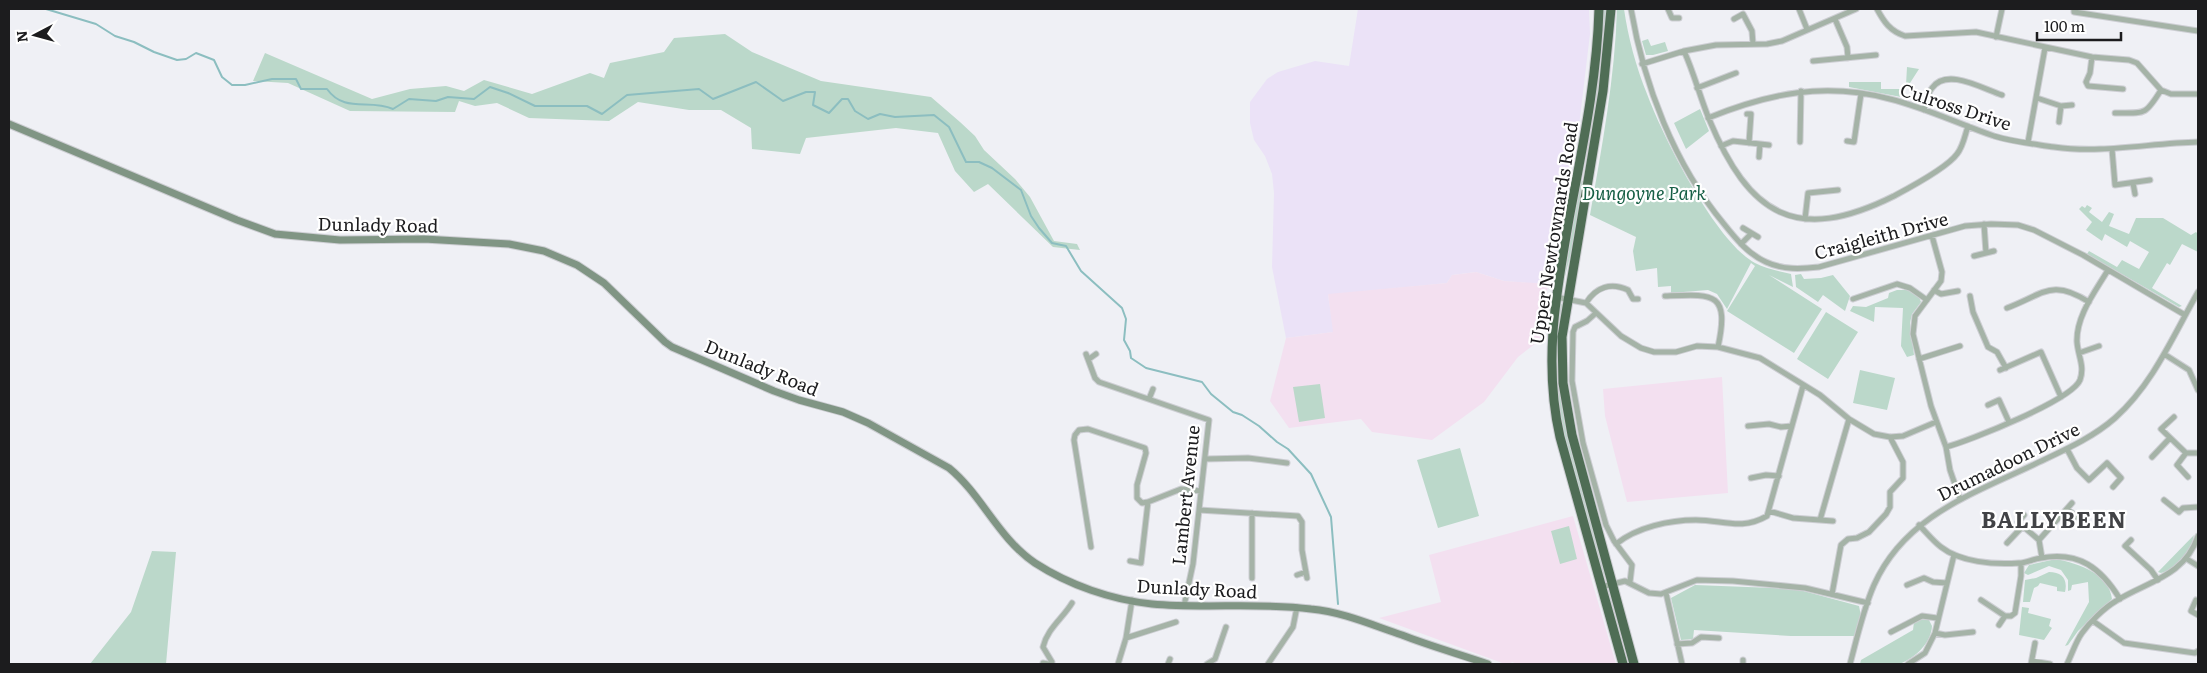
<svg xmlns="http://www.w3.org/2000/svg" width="2207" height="673" viewBox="0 0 2207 673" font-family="Literata,serif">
  <rect width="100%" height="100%" fill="#eff0f5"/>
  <path fill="#ebe2f7" d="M1358 9H1589L1590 34 1578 134 1566 180 1563 214 1551 285 1504 281 1476 272 1452 275 1447 283 1328 295 1334 332 1286 338 1272 267 1274 193 1272 174 1265 156 1254 140 1250 123V102L1267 79 1278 72 1315 61 1349 66Z"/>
  <path fill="#f3e0f0" d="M1476 272 1504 281 1548 284 1540 340 1518 357 1484 402 1432 440 1372 432 1361 419 1289 428 1270 401 1286 338 1333 332 1328 294 1447 283 1452 275Z
    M1722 377 1728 493 1627 502 1605 416 1603 389Z
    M1573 516 1616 664H1517L1512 662 1510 664H1505L1379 618 1441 602 1429 555Z"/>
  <path fill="#bbd8ca" d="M1604 9H1607L1602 69 1583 169Z
    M1617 9H1624C1628 37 1636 67 1647 94 1663 137 1715 241 1755 263 1766 269 1779 271 1791 274L1793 287 1769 275 1822 309 1794 353 1727 311 1755 266 1751 263 1727 309 1717 294 1708 290 1671 293V286L1658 287 1657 268 1636 271 1633 251 1636 237 1590 215C1602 146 1615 78 1617 9Z
    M725 34 752 52 821 81 931 97 960 122 975 136 984 150 1015 179 1030 197 1054 241 1077 244 1080 250 1053 247 988 184 974 192 955 171 938 133 896 128 806 138 800 154 752 149 751 128 721 110H689L638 102 609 121 529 118 497 103 475 106 459 101 455 112 350 111 288 83 253 81 265 53 372 99 410 89 446 86 464 91 484 80 532 94 590 73 604 78 610 63 664 52 674 38Z
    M1648 39 1651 46 1665 42 1668 51 1653 55H1646L1642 41Z
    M1907 67 1919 69 1901 97 1849 87V82H1881V89H1903L1906 85Z
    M1700 109 1709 131 1686 149 1674 123Z
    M1583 181 1574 242 1561 291 1580 182Z
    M2087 205 2092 208 2089 212 2102 222 2109 212 2114 214 2109 226 2129 234 2136 218H2163L2191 235 2196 232 2198 234V252L2182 244 2170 265 2167 263 2152 288 2182 306 2179 307 2087 254 2089 251 2117 267 2122 260 2139 269 2149 252 2130 241 2127 247 2105 234 2102 241 2086 230 2092 222 2079 209 2082 206 2085 208Z
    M1801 274 1804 279 1821 278 1833 275 1850 296 1845 311 1823 295 1818 302 1796 287 1795 275Z
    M1905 288 1919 297 1921 302 1912 314 1910 323 1914 355 1907 357 1901 346 1903 308 1875 307 1874 322 1850 311 1853 306 1866 307 1888 298 1889 293 1897 290H1904Z
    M1561 304 1563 305 1560 329 1562 408 1606 574 1601 575 1568 457 1555 383 1557 327Z
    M1826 312 1858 332 1828 379 1797 359Z
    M1860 370 1895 378 1887 410 1853 403Z
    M1320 384 1325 418 1299 422 1293 387Z
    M1460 448 1479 516 1438 528 1417 460Z
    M1569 526 1577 559 1560 564 1551 531Z
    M2194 535C2191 551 2178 569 2161 573L2158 572Z
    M152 551 176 552 166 664H90L131 612Z
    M2056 559C2079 564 2109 573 2112 599L2078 631 2068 645 2065 646 2089 602 2088 582 2072 585 2071 590 2068 591V580L2061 570 2049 566 2028 575 2024 573 2029 565Z
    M2049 572C2062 572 2068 579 2065 592L2057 591V587L2040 583 2038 586 2034 588 2030 602H2023L2025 580 2036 578Z
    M1695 585 1796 589 1859 606 1861 616 1855 636H1791L1694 630 1693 639 1681 640 1671 598Z
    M2022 607 2029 608 2028 613 2051 619 2049 626 2052 628 2044 640 2019 635Z
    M1921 619 1929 620 1932 626C1931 643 1916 657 1900 664 1892 667 1870 664 1860 664L1861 660 1913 630 1914 622Z"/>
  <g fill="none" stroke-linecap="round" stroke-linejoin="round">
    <path stroke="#8cbec0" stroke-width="2" d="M46 9 96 24 115 36 134 42 154 52 177 60 186 59 196 53 214 60 222 77 232 85H245L272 79H296L301 89H327C345 114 369 98 393 109L409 99 436 101 448 97 474 99 490 87 508 93 535 106H587L602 114 627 95 699 89 713 99 756 82 783 101 806 92H815L813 105 829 113 842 99H848L855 111 868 119 880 114 895 117 934 115 949 127 966 162H979L992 168 1021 190 1031 216 1039 228 1052 243 1066 246 1081 271 1122 308 1126 319 1124 340 1130 351 1131 358 1146 368 1202 382 1211 394 1233 412 1242 415 1259 426 1277 442 1288 449 1311 474 1331 517 1338 604"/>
    <g stroke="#cdced3" stroke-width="7">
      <path id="street" d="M1631 9C1644 85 1674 164 1724 224 1736 239 1748 254 1766 262 1783 270 1801 269 1819 267L1965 226 1991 224 2018 225 2034 230 2083 255 2185 315
        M1668 9 1672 18H1679
        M1799 9 1807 29
        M1877 9C1884 22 1890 31 1905 36L1976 32 2092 57 2129 60 2137 63 2161 90 2171 94H2198
        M2074 9V12L2198 31
        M1734 19 1743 14 1752 31 1753 44
        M1835 19 1847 47 1848 58
        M1996 37 2002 9
        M1684 51 1716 45 1767 44 1782 41 1856 9
        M2092 57 2090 73 2086 82 2088 86 2123 89
        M1813 61 1876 55
        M1642 64 1684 51C1694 73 1700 97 1709 119 1749 215 1796 245 1894 196 1909 188 1947 168 1957 154 1963 147 1965 135 1968 126
        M1697 88 1736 73
        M2037 98 2061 106
        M1924 110C1926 103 1927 94 1932 88 1947 67 1983 89 2002 95
        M2115 113C2145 113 2145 116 2161 90
        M1747 114H1751L1749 143
        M1708 118C1769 93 1825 82 1890 99 1926 108 1959 124 1994 136 2013 142 2035 144 2054 147 2102 154 2150 143 2198 142
        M2059 122 2061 106 2072 105
        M1847 141 1854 142 1861 94
        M1800 142 1801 91
        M2028 142 2045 48
        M1721 146 1733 141 1769 145
        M2112 149 2115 185 2150 180
        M1759 157 1760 144
        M2133 183 2135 194
        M1805 219 1808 193 1838 190
        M1984 224 1986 253
        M1743 228 1758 237
        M1932 236 1942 272 1941 281 1915 316 1913 334 1931 406 1946 447 1950 470 1960 499
        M1741 244 1751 234
        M1974 256 1994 251
        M1934 290 1941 294 1958 291
        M1665 296C1713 294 1730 291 1718 347
        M1970 296 1973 312 1988 347 1997 352 2006 368
        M1556 297 1586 303 1621 336 1641 348 1654 352H1676L1697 346 1718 347 1760 358 1820 395 1849 419 1874 434 1890 437 1903 436 1936 422
        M1853 299 1897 284 1910 288 1927 300
        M1586 303C1596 287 1611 282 1628 290L1633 299H1638
        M2007 308C2044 294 2052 278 2089 302
        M1596 313 1587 321 1575 327 1573 332 1572 381 1583 443 1606 525 1614 541 1632 565 1630 582
        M2079 353 2099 346
        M1086 354 1095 378 1099 382 1209 420 1193 564 1184 606
        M2164 354 2189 370 2198 390
        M1089 359 1096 354
        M1919 359 1960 346
        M2000 370 2041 352 2061 397
        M1149 399 1153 389
        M1988 405 1999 400 2009 422
        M2174 417 2161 429 2186 453
        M1748 426 1769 424 1781 427 1792 426
        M1946 447C1969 441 2072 400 2080 380 2085 366 2078 356 2077 342 2076 316 2095 292 2108 270
        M2067 449 2077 468 2089 480 2107 463 2121 478 2113 487
        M2152 457 2170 438
        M1205 459 1248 458 1287 463
        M2188 477 2177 465 2186 453H2198
        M1751 478 1766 475 1779 476
        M2164 500 2179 512 2183 508 2198 507
        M2067 509 2077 517
        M1199 510 1298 516 1302 522V550L1307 578
        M1769 511 1793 518 1833 521
        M2024 515 2018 522 2039 540 2042 558
        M1820 520 1849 419
        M1919 525C1926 532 1933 541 1941 547 1960 562 1994 565 2019 563 2026 563 2033 559 2041 558 2079 551 2101 568 2120 599
        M2039 540 2072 503
        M2131 540 2125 546 2151 570 2158 580
        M2007 543 2023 526
        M1616 544C1637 527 1670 520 1696 520 1723 520 1741 531 1767 516L1803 386
        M1091 547 1074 440 1075 435 1079 430 1088 429 1145 448 1146 453 1137 485V498L1142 503 1148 502 1181 489 1201 491
        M2187 559 2198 566
        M1130 561 1141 563 1148 502
        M1297 575 1306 572
        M1252 578V513
        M1907 585 1924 578 1933 582 1947 583
        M1601 587 1625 581 1649 593 1661 594 1697 580 1733 581 1805 588 1868 603
        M1666 593 1682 664
        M1832 594 1841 545 1848 539 1857 538 1869 532 1886 514 1890 507V492L1903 478V462L1890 437
        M1981 600 2005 616H2011L2015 613 2021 576V564
        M2196 600 2191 611 2198 615
        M2093 621 2124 643 2195 653 2198 651
        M1999 625 2005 616
        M1891 632 1922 616 1937 618
        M1935 633 1945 635 1973 632
        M1126 638 1176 622
        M1677 644 1692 643 1701 637 1719 638
        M1743 660V664
        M2032 661 2050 664
        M1043 663 1048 664
        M1051 664 1052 662 1043 647C1047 629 1063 618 1072 603
        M1118 664 1126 638 1132 600
        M1168 664 1170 659
        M1207 664 1215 659 1226 627
        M1268 664 1293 627 1297 607
        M1850 664C1857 638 1863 610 1874 585 1904 517 1972 494 2033 465 2062 451 2091 439 2115 418 2153 384 2173 336 2198 292
        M1908 664 1925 653 1935 633 1954 555
        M2031 664 2035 643
        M2067 664C2072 654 2076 641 2082 633 2090 622 2104 608 2116 601 2148 581 2184 577 2198 536"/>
    </g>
    <g stroke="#cdced3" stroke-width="9">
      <path id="secondary" d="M9 124 237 220 275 234 340 240 424 239 509 244 544 251 577 265 604 283 665 342 672 347 774 391 799 400 843 412 868 423 949 468C982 495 998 538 1035 563 1069 585 1112 600 1152 604 1205 609 1258 602 1311 609 1343 612 1372 625 1402 635 1430 646 1459 654 1488 664"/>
    </g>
    <g stroke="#cdced3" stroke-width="11">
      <path id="highway" d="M1599 9C1597 80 1582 149 1569 219 1556 294 1543 362 1560 437L1623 664
        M1611 9 1603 91 1562 337 1563 383 1572 435 1634 664"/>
    </g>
    <use href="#street" stroke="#a5b3a7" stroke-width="5"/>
    <use href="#secondary" stroke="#809584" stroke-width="7"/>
    <use href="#highway" stroke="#4f6d55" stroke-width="9"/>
  </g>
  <g text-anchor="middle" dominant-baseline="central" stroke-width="4.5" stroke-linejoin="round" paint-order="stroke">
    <g font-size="18" fill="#1c1c1e" stroke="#fff">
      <text transform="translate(1956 106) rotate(18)">Culross Drive</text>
      <text transform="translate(378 224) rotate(1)">Dunlady Road</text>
      <text transform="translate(1553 233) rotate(-81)">Upper Newtownards Road</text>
      <text transform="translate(1881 235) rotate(-15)">Craigleith Drive</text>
      <text transform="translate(762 367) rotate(22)">Dunlady Road</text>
      <text transform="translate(2008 461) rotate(-26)">Drumadoon Drive</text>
      <text transform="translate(1185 495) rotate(-84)">Lambert Avenue</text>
      <text transform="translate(1197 588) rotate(3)">Dunlady Road</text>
    </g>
    <g font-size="18" font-style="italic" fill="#165f45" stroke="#fff">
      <text x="1644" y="192">Dungoyne Park</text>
    </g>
    <g font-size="22" font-weight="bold" letter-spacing="1" fill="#424346" stroke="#fff">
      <text x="2054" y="518">BALLYBEEN</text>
    </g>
  </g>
  <rect width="2207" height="673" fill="none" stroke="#1c1c1e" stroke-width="20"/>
  <g transform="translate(35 35) rotate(264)" stroke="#ffffff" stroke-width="4" paint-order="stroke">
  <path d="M0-4L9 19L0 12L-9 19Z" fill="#1c1c1e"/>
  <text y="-8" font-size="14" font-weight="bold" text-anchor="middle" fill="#1c1c1e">N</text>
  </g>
  <path d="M2037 32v8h84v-8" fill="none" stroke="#1c1c1e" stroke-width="2.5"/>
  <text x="2044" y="32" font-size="15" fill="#1c1c1e" stroke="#ffffff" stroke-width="4" paint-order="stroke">100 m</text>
</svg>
